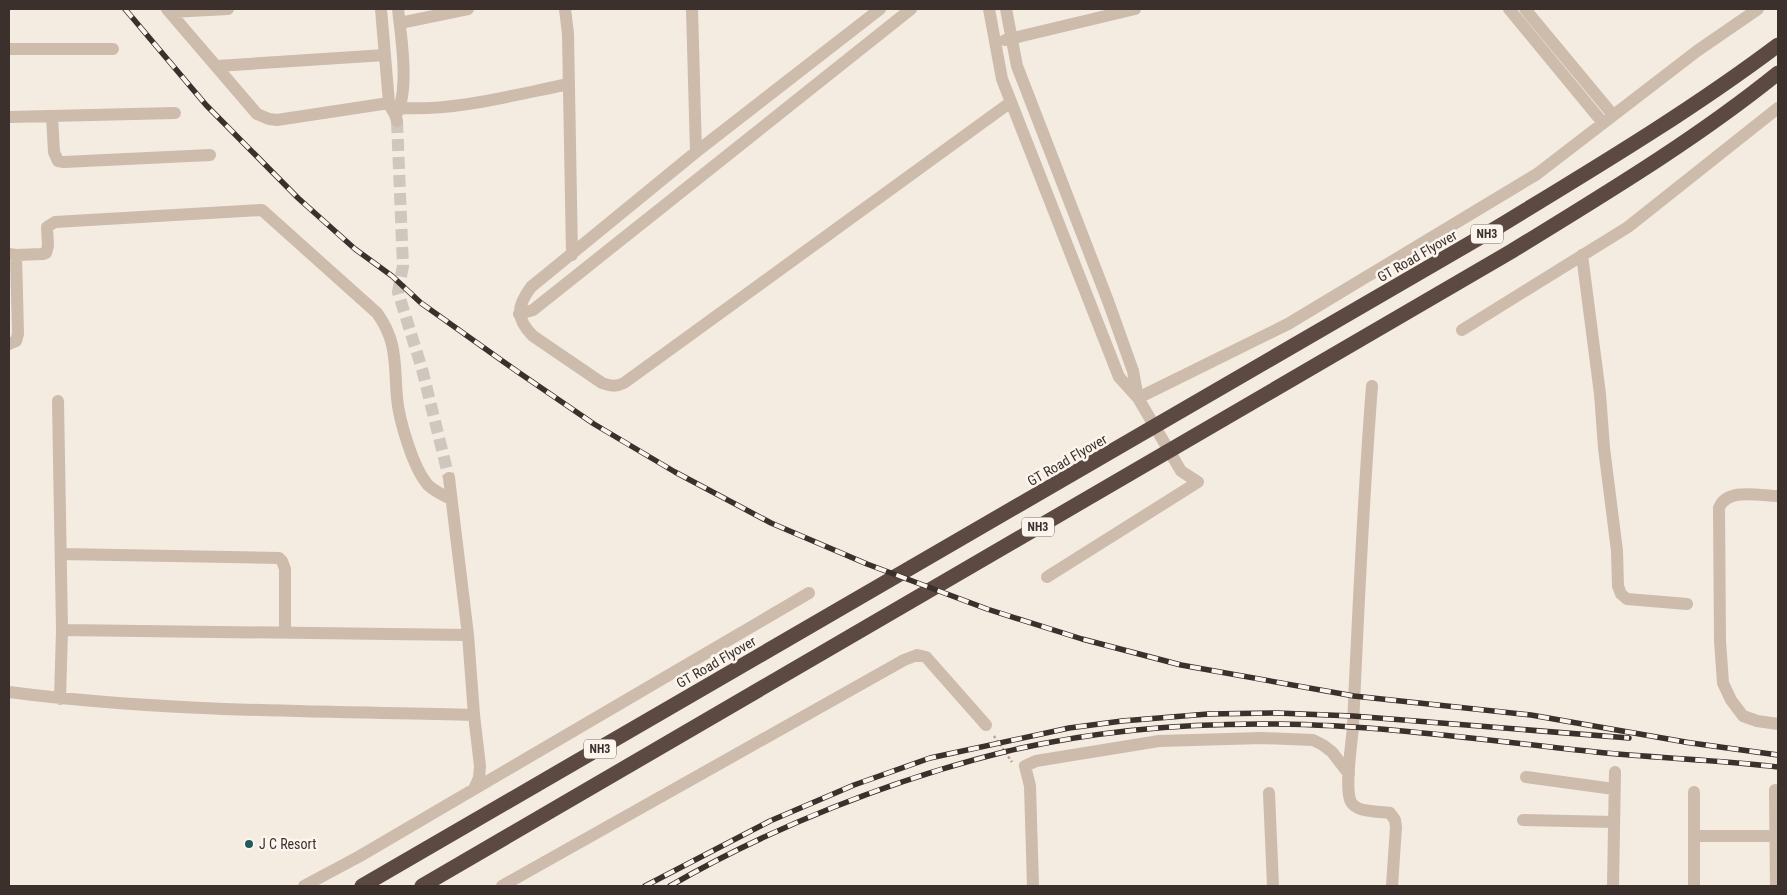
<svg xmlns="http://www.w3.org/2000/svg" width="1787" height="895" viewBox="0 0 1787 895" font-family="'Roboto Condensed',sans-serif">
  <rect width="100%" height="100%" fill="#f4ebe1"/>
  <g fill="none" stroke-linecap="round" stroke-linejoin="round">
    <path stroke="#cfc6bd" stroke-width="12" stroke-dasharray="12 6" stroke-linecap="butt" d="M397 121 403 266 398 292 422 369 449 478"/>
    <path stroke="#b9a596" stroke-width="2.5" stroke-dasharray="2.5 2.5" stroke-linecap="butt" d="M994 736 1012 762"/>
    <path stroke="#cdbbac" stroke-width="12" d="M167 9 257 114 269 119 277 120 389 103
      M381 9 389 103C391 110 396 113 397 121
      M565 9 568 34 572 255
      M692 9 696 152
      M880 9 696 152 531 287C517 306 515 318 533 336L602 383C610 386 616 387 624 383L1011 102
      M989 9 1002 79 1119 377 1138 398
      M1006 9 1017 66 1108 301 1133 371 1138 398
      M1509 9 1603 123
      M1525 9 1613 115
      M170 12 228 9
      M400 23 468 9
      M1005 40 1135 9
      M9 49H113
      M217 66 385 55
      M400 108C457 111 513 95 569 84
      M396 115C410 91 401 36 398 9
      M52 116 54 152 58 161 64 162 210 155
      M9 117 175 113
      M9 254 16 255 18 334 16 341 9 344
      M16 255 43 254 46 253 48 246 47 227 55 222 262 210 377 313C398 342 394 364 397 398 399 420 413 468 428 485 434 491 443 495 451 499
      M1582 255 1600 394 1604 448 1617 551 1618 586 1621 594 1627 599 1687 604
      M519 314 533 310 911 9
      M1462 330 1628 227 1778 108
      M1372 386C1363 500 1358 613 1353 726 1352 743 1344 788 1351 802 1357 813 1379 811 1390 813L1395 820 1396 827 1392 886
      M58 401 62 630
      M449 478 468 635 474 715 480 766 479 778 474 789
      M1778 496C1760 496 1727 487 1719 508L1720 641 1723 683 1731 700 1743 716 1757 721 1778 724
      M61 554 279 558 282 561 285 569V633
      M1047 577 1198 482 1181 471 1138 398 1288 324 1537 174 1697 51 1758 9
      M9 692C163 712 319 711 474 715
      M60 699 62 630 468 635
      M1526 777 1614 789
      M1775 790 1776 886
      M1694 792V886
      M1269 793 1273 886
      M1523 820 1614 822
      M1694 836H1776
      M304 886 360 856 809 593
      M502 886 904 660 917 655 926 657 986 725
      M1033 886 1030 786 1025 766 1036 761 1159 741 1262 738 1313 740 1323 745 1332 752 1349 774
      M1613 886 1615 772"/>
    <path stroke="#5c4a42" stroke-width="15" d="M362 886 1498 227C1593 169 1689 112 1778 45
      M422 886 1512 251C1603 195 1695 140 1778 73"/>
    <g stroke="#3b302b" stroke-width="5.5">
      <path id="rail" d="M125 9 206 105 298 198 355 249 392 276 421 303 518 372 594 424 675 472 771 523 867 564 987 609 1082 639 1181 665 1354 696 1531 715 1691 743
        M1684 742 1778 755
        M645 886 770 821 854 785 930 758 1069 728 1122 721 1208 714 1277 713 1353 716 1629 738
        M670 886C770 828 891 780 1004 752 1091 731 1187 723 1276 724 1383 725 1490 741 1596 752 1656 758 1718 760 1778 767"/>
    </g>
    <use href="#rail" stroke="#fbf5ee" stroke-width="4" stroke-dasharray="11" stroke-linecap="butt"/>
  </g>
  <circle fill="#1f5a5e" stroke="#fbf5ee" stroke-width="2" cx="249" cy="844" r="5"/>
  <g text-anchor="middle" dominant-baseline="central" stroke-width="5" stroke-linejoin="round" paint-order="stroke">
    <g fill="#fbf5ee" stroke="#756b66" stroke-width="1">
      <rect x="1471" y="224.5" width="32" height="19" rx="4"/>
      <rect x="1022" y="517.5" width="32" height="19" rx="4"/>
      <rect x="584" y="739.5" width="32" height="19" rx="4"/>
    </g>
    <g font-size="12" font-weight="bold" fill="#3b302b">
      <text x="1487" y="234">NH3</text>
      <text x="1038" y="527">NH3</text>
      <text x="600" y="749">NH3</text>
    </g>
    <g font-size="14" fill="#3b302b" stroke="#fbf5ee">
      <text transform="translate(1417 256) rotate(-30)">GT Road Flyover</text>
      <text transform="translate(1067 460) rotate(-30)">GT Road Flyover</text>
      <text transform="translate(716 662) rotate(-30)">GT Road Flyover</text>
    </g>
    <g font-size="14" fill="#3b302b" stroke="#fbf5ee" text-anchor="start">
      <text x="259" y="844">J C Resort</text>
    </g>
  </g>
  <rect width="1787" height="895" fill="none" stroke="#3b302b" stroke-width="20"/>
</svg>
